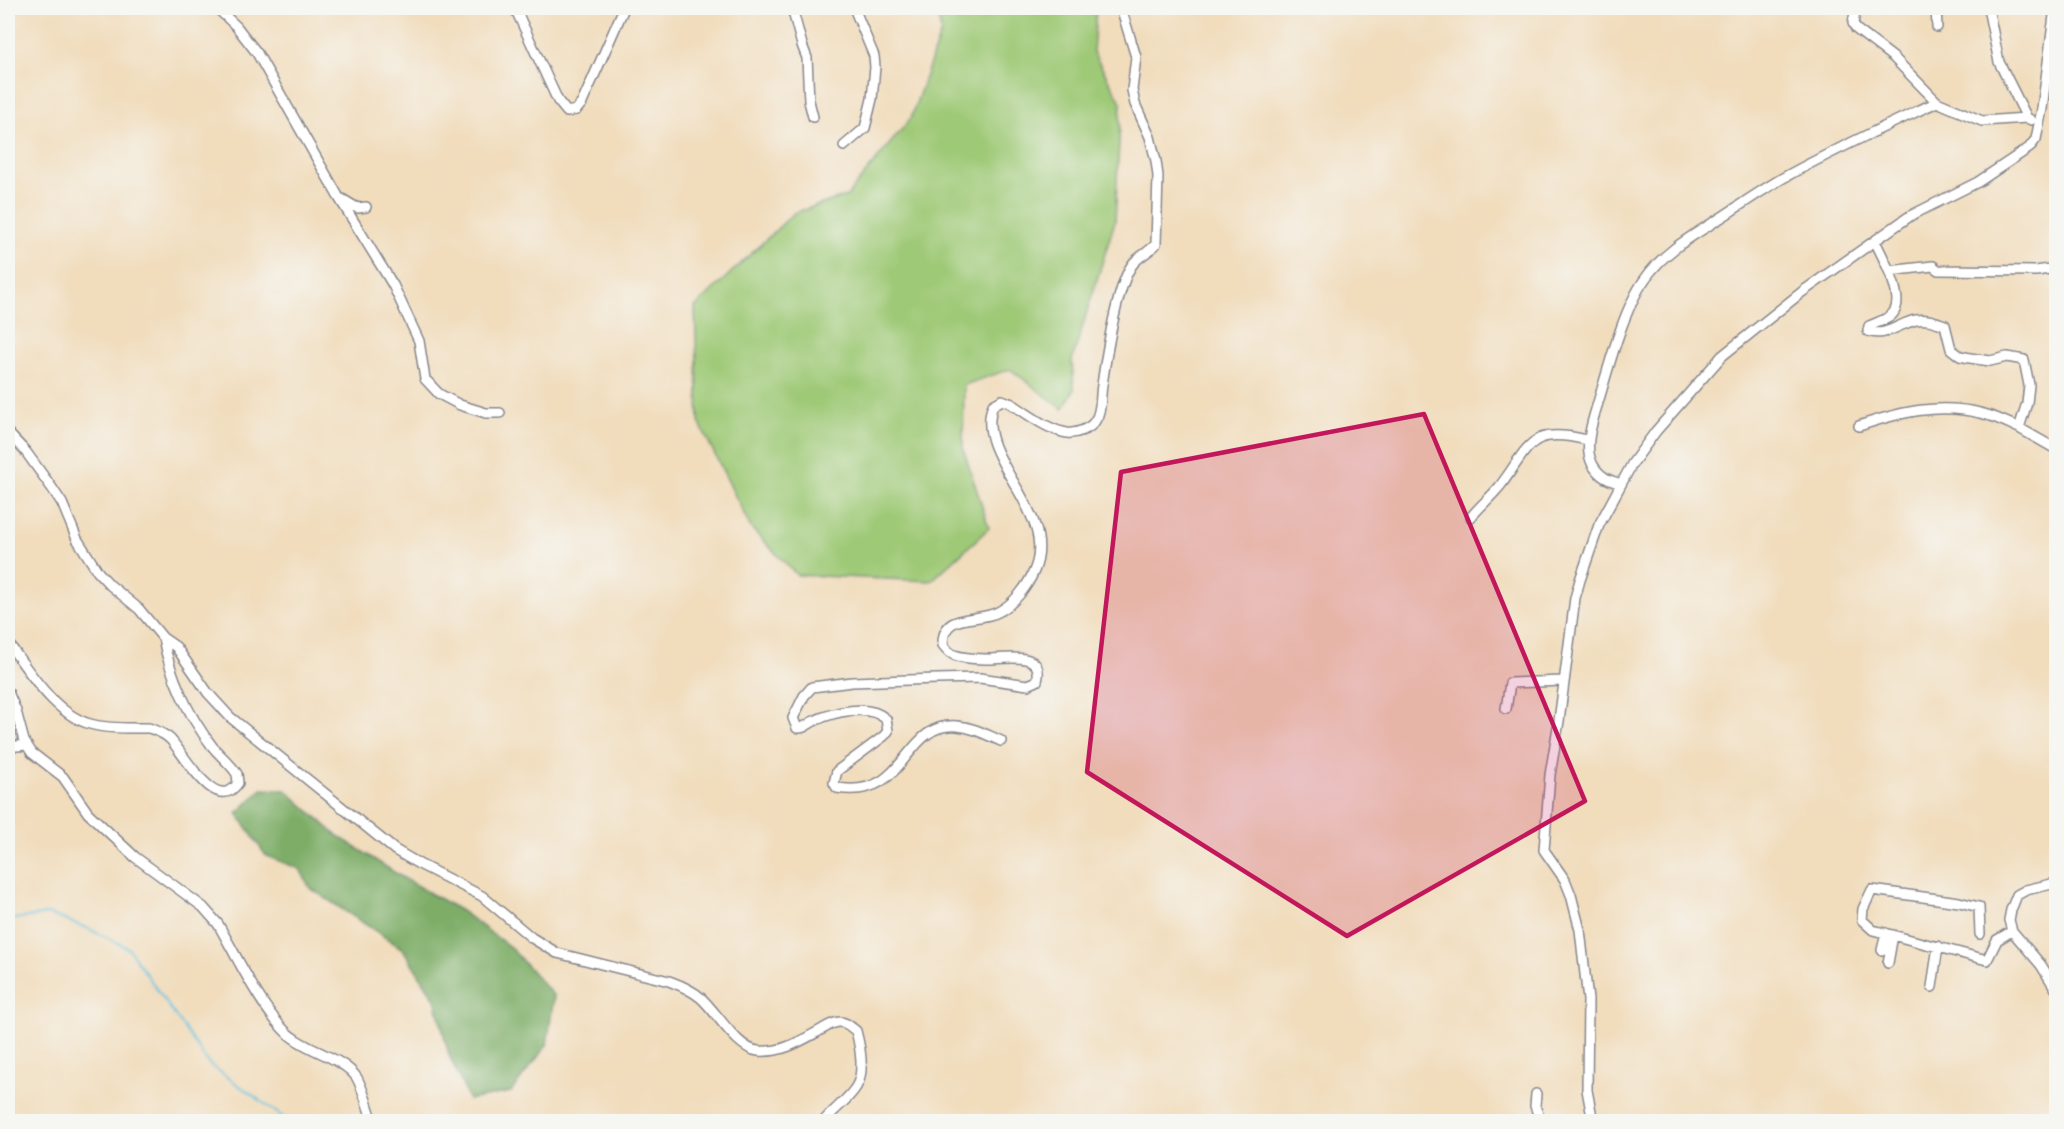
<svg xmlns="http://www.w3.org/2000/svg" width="2064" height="1129" viewBox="0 0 2064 1129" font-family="'Old Standard TT',serif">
  <rect width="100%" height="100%" fill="#f6f6f2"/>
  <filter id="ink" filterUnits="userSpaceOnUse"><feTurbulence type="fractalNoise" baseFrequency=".0167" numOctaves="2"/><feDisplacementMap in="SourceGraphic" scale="12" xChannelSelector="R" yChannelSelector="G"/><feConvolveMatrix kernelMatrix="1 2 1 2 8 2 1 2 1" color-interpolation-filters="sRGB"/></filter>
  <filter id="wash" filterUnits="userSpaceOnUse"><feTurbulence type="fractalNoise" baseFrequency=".008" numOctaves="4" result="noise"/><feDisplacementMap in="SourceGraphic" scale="24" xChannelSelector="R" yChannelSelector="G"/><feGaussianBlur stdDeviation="1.35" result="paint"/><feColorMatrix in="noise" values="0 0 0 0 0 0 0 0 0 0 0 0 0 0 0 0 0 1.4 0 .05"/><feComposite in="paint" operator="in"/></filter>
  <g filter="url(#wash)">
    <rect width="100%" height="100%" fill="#f1dcbb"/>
    <path fill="#9ec976" stroke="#5c7c6a" stroke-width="1.5" d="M937 8H1096L1093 52 1121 102 1115 221 1072 360 1074 390 1063 409 1010 369 964 385 963 448 989 528 931 581 797 575 751 528 699 422 695 307 794 213 847 196 911 118 941 32Z"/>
    <path fill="#7ead67" stroke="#4c6e62" stroke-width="1.5" d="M262 789 286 790 335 834 400 876 461 911 510 947 554 996 547 1045 511 1092 469 1100 449 1055 435 999 403 949 310 888 300 869 266 856 237 813Z"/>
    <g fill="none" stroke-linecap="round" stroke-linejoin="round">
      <path stroke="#60c0de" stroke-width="2" d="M8 920 48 914 87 928 128 948 209 1064 290 1122"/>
    </g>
  </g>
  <g filter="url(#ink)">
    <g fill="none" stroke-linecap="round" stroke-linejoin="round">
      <g stroke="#86868c" stroke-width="12">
        <path id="minor" d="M217 8 236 26 257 53 338 196 393 285 419 341 425 379 439 394 460 405 486 413H500
          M515 8 558 101 567 112 576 110 582 103 624 8
          M792 8 802 45 807 58 809 101 813 117
          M1856 8 1853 23 1856 29 1894 58 1937 102 1982 121 2027 118
          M1936 8 1937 27
          M1988 8 1999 62 2027 118 2031 120
          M844 146 865 128 872 99 875 67 874 56 854 8
          M342 199 357 208 366 207
          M1875 241C1882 256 1905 296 1894 312 1889 320 1877 322 1869 326L1868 331C1885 338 1900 323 1916 320 1927 318 1936 322 1945 325L1951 349 1960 356 1970 358 1990 361 2007 357 2024 360 2029 385 2027 403 2019 428 2056 449
          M1889 271 1933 266 1938 270 2036 271 2056 268
          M1859 426C1900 412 1940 402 1984 414 1996 417 2008 423 2019 428
          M8 433 26 452 52 488 62 503 77 539 98 572 110 585 139 609 163 638 176 647 208 693 230 717 395 850 419 864 482 896 532 938 557 953 669 981C680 985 692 990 701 998 717 1012 737 1049 758 1051 781 1053 799 1042 819 1031 825 1028 832 1022 840 1022 846 1022 851 1027 856 1031 860 1046 865 1073 856 1087 848 1100 833 1110 823 1122
          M1621 484C1615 482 1608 480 1604 477 1579 460 1590 429 1597 406 1608 370 1623 309 1645 279 1664 251 1694 235 1722 217 1742 204 1762 190 1783 178 1833 150 1886 126 1937 102
          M1471 517C1480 506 1491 497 1500 486 1531 445 1529 426 1587 440
          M8 643C30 672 56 717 94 725 111 729 131 728 149 728 157 731 164 733 170 739 183 752 216 816 238 783L237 774C230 763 220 756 212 746 188 715 170 676 163 638
          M8 692 16 711 24 741 32 753 63 777 88 813 135 857 203 907 218 924C237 957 261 1008 287 1033 306 1051 343 1057 357 1078 364 1091 368 1108 373 1122
          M1506 709 1510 683 1563 681
          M1001 741C987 735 973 727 957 726 902 722 909 800 837 788L834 783 837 771 884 736 888 731 886 719C869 703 833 712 814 721 807 724 805 729 797 728L793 718 804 696 812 687 852 682 937 679 980 678 1028 685 1037 681C1045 652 1010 658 992 659 981 659 965 659 954 655 950 653 946 649 943 645 942 611 977 623 998 612 1014 604 1027 587 1034 571 1060 512 972 457 993 405L1002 400 1010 403C1027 413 1047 430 1067 433 1076 434 1090 429 1095 421 1102 411 1100 397 1102 385 1106 357 1117 287 1132 265 1138 256 1150 252 1156 244L1158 176 1156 161 1150 137 1135 104 1132 90 1136 57 1121 8
          M8 747 26 745
          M2056 883 2026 890 2017 895 2011 910 2009 920 2012 931 2041 965 2056 989
          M1980 934 1979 907 1959 902 1872 890 1863 909 1862 920 1873 930 1987 960 1997 940 2012 931
          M1882 950 1886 933
          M1888 963 1893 935
          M1932 987 1938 946
          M1536 1094 1535 1106 1541 1122
          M1593 1122 1587 1090 1588 1000 1580 930 1571 895 1565 880 1544 850 1550 775 1559 721 1575 598 1580 580 1599 525 1632 464 1656 431 1722 356 1802 292 1910 216 1978 182 2029 148 2036 139 2042 109 2055 8"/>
      </g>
      <use href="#minor" stroke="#fff" stroke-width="9"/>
    </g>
  </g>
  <path fill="#c2185b" fill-opacity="0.2" stroke="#c2185b" stroke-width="4.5" stroke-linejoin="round" d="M1424 414 1585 801 1347 936 1087 772 1121 472Z"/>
  <rect width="2064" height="1129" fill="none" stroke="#f6f6f2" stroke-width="30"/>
</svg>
